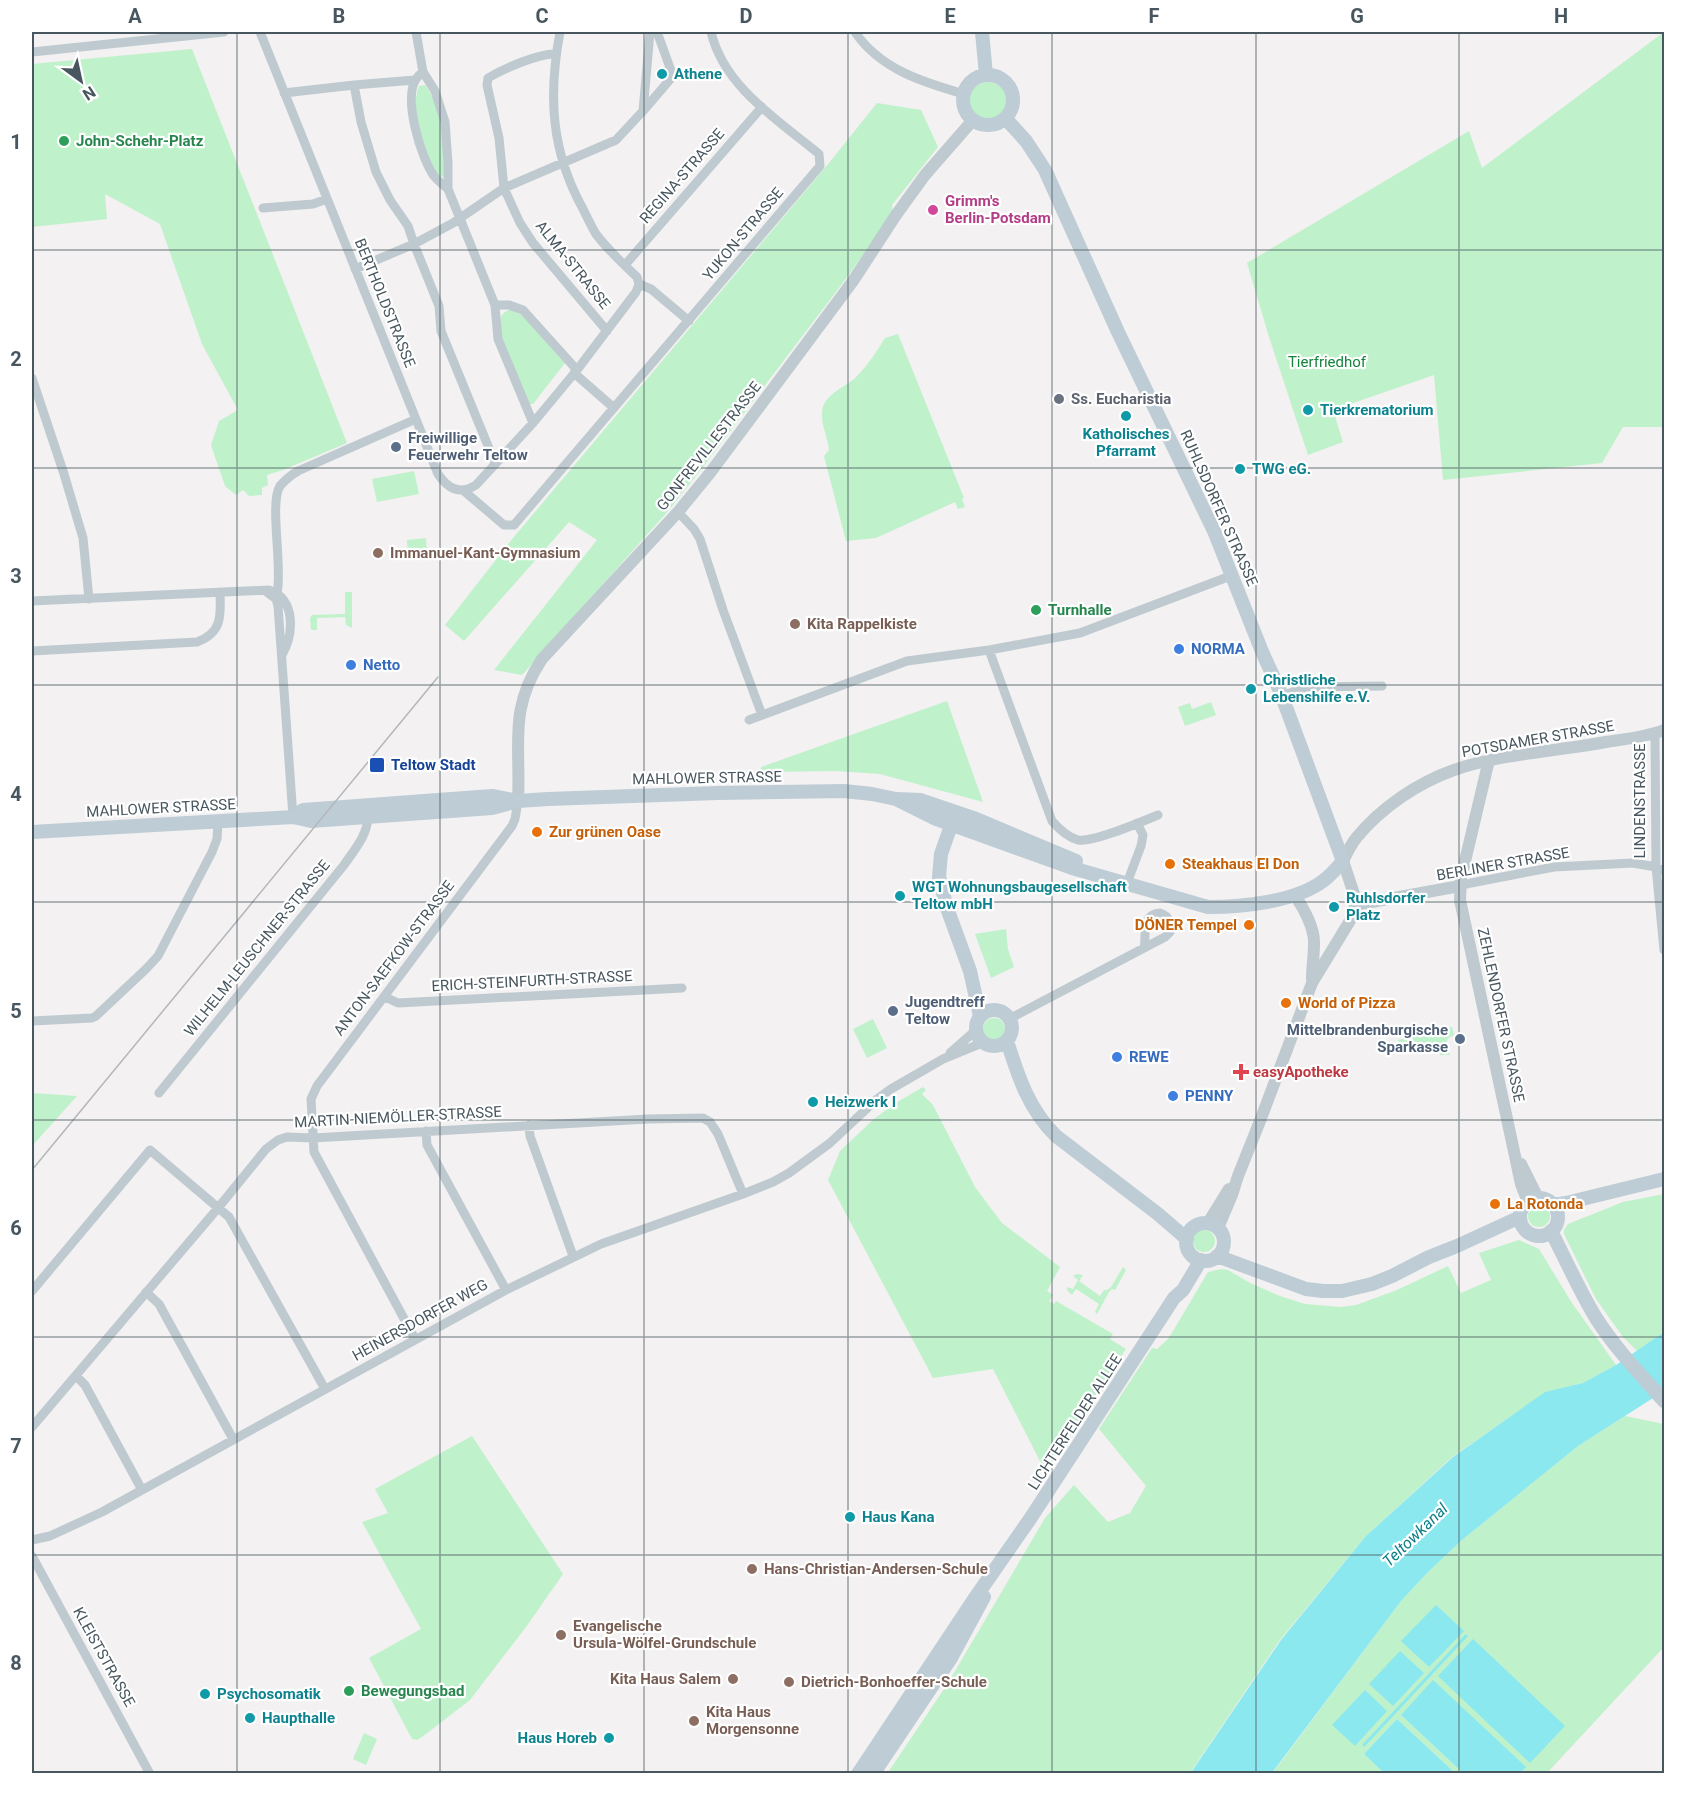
<svg xmlns="http://www.w3.org/2000/svg" width="1696" height="1805" viewBox="0 0 1696 1805" font-family="Roboto,sans-serif">
  <rect width="100%" height="100%" fill="#f3f1f1"/>
  <path fill="#bff1cb" d="M1664 32V427H1623L1602 463 1443 480 1434 375 1333 410 1343 442 1308 455 1269 337 1247 263 1469 131 1482 168Z
    M192 49 347 443 283 470 267 475 268 485 262 488V495L249 496 243 490 236 495 225 486 211 445 219 421 238 410 202 344 160 224 105 194 107 219 32 227V64Z
    M969 101a19 19 0 1 1 38 0a19 19 0 1 1-38 0Z
    M425 85C444 110 443 145 445 176L440 177C424 158 409 109 419 86Z
    M877 103 921 110 938 147 892 205 893 212 848 276 703 467 669 510 522 675 494 670 597 540 569 522 464 641 445 625 513 538 829 163Z
    M511 309 523 316 565 363 533 404H529C521 384 496 338 501 318 502 313 506 311 511 309Z
    M898 334 964 498 962 499 965 507 958 509 955 502 876 538 846 541 824 456 829 450C828 438 821 425 822 413 823 393 846 388 857 376 868 365 877 351 885 338Z
    M414 471 419 494 377 502 372 479Z
    M426 538 427 558 408 559 407 540Z
    M345 592H352V628L346 625 345 617 317 618V630H311L310 618 312 615 345 614Z
    M947 701 983 802 880 774 836 771 760 772 761 767Z
    M1211 702 1216 715 1185 726 1178 707 1190 703 1192 709Z
    M1006 929 1008 949 1014 967 991 978 975 934Z
    M983 1029a11 11 0 1 1 22 0a11 11 0 1 1-22 0Z
    M873 1019 887 1048 867 1058 853 1029Z
    M1452 1027 1454 1035 1448 1038 1445 1046 1450 1055H1440L1437 1045 1402 1053 1398 1040Z
    M923 1087 926 1090 922 1094 933 1105 975 1187 1002 1223 1060 1267 1047 1291 1053 1295 1049 1301 1054 1304 1056 1301 1113 1334 1110 1339 1126 1349 1045 1471 993 1369 933 1378 828 1180 840 1151 874 1119 894 1104Z
    M32 1093 77 1096 32 1146Z
    M1664 1194V1332L1637 1351 1623 1337 1596 1299 1564 1234V1230L1568 1224 1623 1202Z
    M1528 1216a11 11 0 1 1 22 0a11 11 0 1 1-22 0Z
    M1193 1241a11 11 0 1 1 22 0a11 11 0 1 1-22 0Z
    M1519 1240 1539 1249 1572 1303 1616 1365 1583 1383 1545 1393 1452 1457 1366 1536 1280 1640 1190 1773 887 1774 948 1683 1045 1518 1074 1485 1108 1522 1130 1513 1146 1486 1099 1429 1152 1348 1157 1349 1168 1339 1176 1326 1208 1272 1221 1269 1228 1270 1250 1283 1280 1296 1305 1304 1341 1307 1356 1305 1397 1290 1448 1266 1461 1293 1491 1280 1479 1253Z
    M1123 1267 1126 1270 1115 1290 1112 1289 1109 1292 1097 1314 1095 1312 1099 1304 1076 1289 1072 1295 1067 1290V1287L1073 1289 1078 1280 1073 1276 1077 1274 1083 1275 1079 1281 1100 1296 1104 1290H1107L1111 1287Z
    M1625 1416 1664 1424V1647L1547 1773H1520L1525 1767 1401 1715 1463 1773H1455L1397 1719 1364 1754 1384 1773 1272 1774 1401 1601 1428 1572 1462 1540 1578 1446Z
    M472 1436 563 1574 526 1627 470 1700 422 1737 417 1740 412 1739 369 1658 421 1629 362 1522 388 1513 375 1489Z
    M364 1733 377 1739 366 1765 353 1759Z"/>
  <path fill="#8be8ef" d="M1664 1332V1391L1578 1446 1462 1540 1428 1572 1401 1601 1272 1773 1190 1774 1281 1640 1366 1536 1453 1457 1545 1392 1583 1383 1616 1365Z
    M1436 1605 1464 1631 1429 1667 1401 1641Z
    M1473 1639 1565 1726 1530 1763 1438 1676Z
    M1400 1651 1424 1673 1393 1706 1369 1684Z
    M1433 1680 1526 1767 1520 1773H1463L1401 1715Z
    M1365 1690 1387 1711 1355 1746 1332 1725Z
    M1397 1719 1455 1773H1384L1364 1754Z"/>
  <g fill="none" stroke-linecap="round" stroke-linejoin="round">
    <path stroke="#8be8ef" stroke-width="3" d="M1364 1745 1466 1636"/>
    <path stroke="#becad0" stroke-width="9" d="M260 32 438 474C448 489 460 495 476 485L533 423 577 370 636 292 639 284
      M416 32 423 72 435 91 445 122 448 163V189
      M560 32C548 96 551 151 583 209 587 217 591 226 596 234 607 249 623 264 637 277L639 284
      M855 32C880 69 922 82 964 94
      M32 52 224 32
      M556 54C539 53 503 69 488 78L487 85 499 138 504 188 520 223 533 243 607 331
      M423 72C420 74 418 76 416 79 403 99 421 158 434 176 438 181 443 185 448 189L495 305H509L523 310 577 370
      M354 85 415 80
      M284 93 354 85 361 122 376 172 390 200 408 226 414 244 439 306 441 331 495 463
      M643 111 673 76 657 32
      M263 208 313 204 327 199
      M625 265 762 107
      M355 269 414 244 453 223 504 188 616 140 643 111 650 32
      M639 284 651 289 689 321
      M495 305 498 339 533 423
      M574 373 614 408
      M32 378 64 474 83 538 89 599
      M464 491 504 525H514L820 166 819 154C778 120 724 87 711 32
      M678 512 694 529 700 539 723 610 762 715
      M268 593 276 599 278 606 293 817
      M277 593C283 568 269 503 280 486 285 480 291 475 298 471L416 419
      M32 601 269 590C296 599 294 634 282 655
      M989 650 1052 821C1059 829 1067 837 1078 840 1093 843 1143 821 1158 815
      M32 651 197 642C222 633 221 616 220 592
      M1282 696 1306 687 1382 686
      M749 720 907 661 989 650 1080 633 1233 575
      M1655 734 1656 867 1664 950
      M1127 883 1141 846 1143 835 1137 823
      M1460 886 1471 883 1554 867 1633 863 1656 867 1664 871
      M1160 913C1169 916 1172 923 1170 932L1165 937 1144 948C1147 934 1140 915 1160 913Z
      M385 997 398 1003 682 988
      M1009 1019 1144 948
      M32 1021 92 1018 96 1016 146 969 158 956 212 852 217 839 218 821
      M950 1053 975 1031
      M159 1093 344 865C355 849 367 836 368 817
      M529 1125 530 1136 573 1256
      M426 1131 427 1145 506 1290
      M32 1291 150 1150 229 1217 325 1389
      M146 1292 159 1304 233 1439
      M415 1339 314 1152 311 1099 317 1086 512 826 515 819 518 801
      M76 1376 85 1385 142 1490
      M32 1427 218 1208 266 1149 278 1140 287 1137 313 1138 648 1119 703 1118 710 1122 718 1134 743 1194
      M32 1540 50 1536 102 1512 506 1290 601 1244 743 1194 773 1182 789 1173 830 1143 876 1100 891 1089 943 1059 982 1043
      M32 1556 150 1774"/>
    <path stroke="#becad0" stroke-width="12" d="M1489 760 1461 878 1460 900 1521 1184 1528 1202
      M518 801C521 745 508 710 542 659L678 512 710 473 853 281 896 215 925 175 973 120
      M1294 895C1303 906 1315 929 1314 944 1314 956 1312 967 1312 979
      M1355 905 1460 886
      M1521 1164 1538 1198
      M1208 1223 1229 1189
      M1218 1228 1232 1195 1238 1176 1260 1121 1312 983 1351 919 1355 905 1354 894 1343 861C1347 853 1351 844 1357 837 1381 808 1417 783 1454 770 1499 754 1558 751 1606 742 1626 739 1646 737 1664 730"/>
    <path stroke="#beccd5" stroke-width="14" d="M982 32 986 75
      M963 100a25 25 0 1 1 50 0a25 25 0 1 1-50 0Z
      M896 799 936 819 1072 868 1208 907C1242 907 1295 902 1323 881 1330 876 1337 868 1343 861L1280 691 1263 654 1214 531 1118 332 1045 170 1026 141 1006 119
      M293 817 303 810 492 796 513 800
      M954 817 941 854 939 877 947 908 970 971 980 1016
      M32 832 293 817 311 821 492 808 518 801 548 799 718 793 844 791 872 794 896 799 920 800 976 819 1076 861
      M976 1028a18 18 0 1 1 36 0a18 18 0 1 1-36 0Z
      M1007 1041C1018 1076 1029 1110 1056 1136L1158 1214 1187 1239
      M1520 1217a19 19 0 1 1 38 0a19 19 0 1 1-38 0Z
      M1553 1205 1566 1203 1664 1179
      M1186 1242a19 19 0 1 1 38 0a19 19 0 1 1-38 0Z
      M1551 1231C1566 1260 1579 1290 1596 1318 1615 1348 1641 1375 1664 1401
      M1217 1256 1306 1289 1323 1291H1342L1372 1284 1392 1276 1429 1257 1457 1246 1520 1217
      M858 1774 975 1598 1030 1519 1174 1298 1183 1290 1201 1260
      M873 1774 951 1658 984 1597"/>
    <path stroke="#b3b7bb" stroke-width="1.5" d="M32 1170 438 677"/>
  </g>
  <path fill="none" stroke="#48575f" stroke-width="1.5" stroke-opacity="0.55" d="M237 32V1774M440 32V1774M644 32V1774M848 32V1774M1052 32V1774M1256 32V1774M1459 32V1774M32 250H1664M32 468H1664M32 685H1664M32 902H1664M32 1120H1664M32 1337H1664M32 1555H1664"/>
  <g fill="#0f9aa8" stroke="#fff" stroke-width="2">
    <circle cx="662" cy="74" r="6"/>
    <circle cx="1308" cy="410" r="6"/>
    <circle cx="1126" cy="416" r="6"/>
    <circle cx="1240" cy="469" r="6"/>
    <circle cx="1251" cy="689" r="6"/>
    <circle cx="900" cy="896" r="6"/>
    <circle cx="1334" cy="907" r="6"/>
    <circle cx="813" cy="1102" r="6"/>
    <circle cx="850" cy="1517" r="6"/>
    <circle cx="205" cy="1694" r="6"/>
    <circle cx="250" cy="1718" r="6"/>
    <circle cx="609" cy="1738" r="6"/>
  </g>
  <g fill="#2e9e5b" stroke="#fff" stroke-width="2">
    <circle cx="64" cy="141" r="6"/>
    <circle cx="1036" cy="610" r="6"/>
    <circle cx="349" cy="1691" r="6"/>
  </g>
  <circle fill="#d1479c" stroke="#fff" stroke-width="2" cx="933" cy="210" r="6"/>
  <circle fill="#6b7280" stroke="#fff" stroke-width="2" cx="1059" cy="399" r="6"/>
  <g fill="#5c6f8a" stroke="#fff" stroke-width="2">
    <circle cx="396" cy="447" r="6"/>
    <circle cx="893" cy="1011" r="6"/>
    <circle cx="1460" cy="1039" r="6"/>
  </g>
  <g fill="#8d6e63" stroke="#fff" stroke-width="2">
    <circle cx="378" cy="553" r="6"/>
    <circle cx="795" cy="624" r="6"/>
    <circle cx="752" cy="1569" r="6"/>
    <circle cx="561" cy="1635" r="6"/>
    <circle cx="733" cy="1679" r="6"/>
    <circle cx="789" cy="1682" r="6"/>
    <circle cx="694" cy="1721" r="6"/>
  </g>
  <g fill="#3f7fe0" stroke="#fff" stroke-width="2">
    <circle cx="1179" cy="649" r="6"/>
    <circle cx="351" cy="665" r="6"/>
    <circle cx="1117" cy="1057" r="6"/>
    <circle cx="1173" cy="1096" r="6"/>
  </g>
  <rect fill="#1a4fb4" stroke="#fff" stroke-width="2" x="369" y="757" width="16" height="16" rx="3"/>
  <g fill="#e8710a" stroke="#fff" stroke-width="2">
    <circle cx="537" cy="832" r="6"/>
    <circle cx="1170" cy="864" r="6"/>
    <circle cx="1249" cy="925" r="6"/>
    <circle cx="1286" cy="1003" r="6"/>
    <circle cx="1495" cy="1204" r="6"/>
  </g>
  <path fill="#e0444e" stroke="#fff" stroke-width="2" d="M1238 1063h6v6h6v6h-6v6h-6v-6h-6v-6h6z"/>
  <g text-anchor="middle" dominant-baseline="central" stroke-width="4.5" stroke-linejoin="round" paint-order="stroke">
    <g font-size="15" font-weight="bold" fill="#0d838f" stroke="#fff" text-anchor="start">
      <text x="674" y="74">Athene</text>
      <text x="1320" y="410">Tierkrematorium</text>
      <text x="1126" y="434" text-anchor="middle">Katholisches<tspan x="1126" dy="17">Pfarramt</tspan></text>
      <text x="1252" y="469">TWG eG.</text>
      <text x="1263" y="680">Christliche<tspan x="1263" dy="17">Lebenshilfe e.V.</tspan></text>
      <text x="912" y="887">WGT Wohnungsbaugesellschaft<tspan x="912" dy="17">Teltow mbH</tspan></text>
      <text x="1346" y="898">Ruhlsdorfer<tspan x="1346" dy="17">Platz</tspan></text>
      <text x="825" y="1102">Heizwerk I</text>
      <text x="862" y="1517">Haus Kana</text>
      <text x="217" y="1694">Psychosomatik</text>
      <text x="262" y="1718">Haupthalle</text>
      <text x="597" y="1738" text-anchor="end">Haus Horeb</text>
    </g>
    <g font-size="15" font-weight="bold" fill="#27864d" stroke="#fff" text-anchor="start">
      <text x="76" y="141">John-Schehr-Platz</text>
      <text x="1048" y="610">Turnhalle</text>
      <text x="361" y="1691">Bewegungsbad</text>
    </g>
    <g font-size="15" fill="#48575f" stroke="#fff">
      <text transform="translate(682 176) rotate(-49)">REGINA-STRASSE</text>
      <text transform="translate(743 234) rotate(-50)">YUKON-STRASSE</text>
      <text transform="translate(573 265) rotate(51)">ALMA-STRASSE</text>
      <text transform="translate(385 303) rotate(68)">BERTHOLDSTRASSE</text>
      <text transform="translate(709 446) rotate(-52)">GONFREVILLESTRASSE</text>
      <text transform="translate(1219 508) rotate(66)">RUHLSDORFER STRASSE</text>
      <text transform="translate(1538 739) rotate(-10)">POTSDAMER STRASSE</text>
      <text transform="translate(707 778) rotate(-1)">MAHLOWER STRASSE</text>
      <text transform="translate(1640 801) rotate(-90)">LINDENSTRASSE</text>
      <text transform="translate(161 808) rotate(-3)">MAHLOWER STRASSE</text>
      <text transform="translate(1503 864) rotate(-10)">BERLINER STRASSE</text>
      <text transform="translate(257 948) rotate(-51)">WILHELM-LEUSCHNER-STRASSE</text>
      <text transform="translate(394 958) rotate(-53)">ANTON-SAEFKOW-STRASSE</text>
      <text transform="translate(532 981) rotate(-3)">ERICH-STEINFURTH-STRASSE</text>
      <text transform="translate(1501 1015) rotate(78)">ZEHLENDORFER STRASSE</text>
      <text transform="translate(398 1117) rotate(-3)">MARTIN-NIEMÖLLER-STRASSE</text>
      <text transform="translate(420 1320) rotate(-29)">HEINERSDORFER WEG</text>
      <text transform="translate(1075 1422) rotate(-57)">LICHTERFELDER ALLEE</text>
      <text transform="translate(104 1657) rotate(61)">KLEISTSTRASSE</text>
    </g>
    <g font-size="15" font-weight="bold" fill="#b23c85" stroke="#fff" text-anchor="start">
      <text x="945" y="201">Grimm's<tspan x="945" dy="17">Berlin-Potsdam</tspan></text>
    </g>
    <g font-size="15" fill="#15843d" stroke="#fff">
      <text x="1327" y="362">Tierfriedhof</text>
    </g>
    <g font-size="15" font-weight="bold" fill="#5b616d" stroke="#fff" text-anchor="start">
      <text x="1071" y="399">Ss. Eucharistia</text>
    </g>
    <g font-size="15" font-weight="bold" fill="#4e5e75" stroke="#fff" text-anchor="start">
      <text x="408" y="438">Freiwillige<tspan x="408" dy="17">Feuerwehr Teltow</tspan></text>
      <text x="905" y="1002">Jugendtreff<tspan x="905" dy="17">Teltow</tspan></text>
      <text x="1448" y="1030" text-anchor="end">Mittelbrandenburgische<tspan x="1448" dy="17">Sparkasse</tspan></text>
    </g>
    <g font-size="15" font-weight="bold" fill="#785e54" stroke="#fff" text-anchor="start">
      <text x="390" y="553">Immanuel-Kant-Gymnasium</text>
      <text x="807" y="624">Kita Rappelkiste</text>
      <text x="764" y="1569">Hans-Christian-Andersen-Schule</text>
      <text x="573" y="1626">Evangelische<tspan x="573" dy="17">Ursula-Wölfel-Grundschule</tspan></text>
      <text x="721" y="1679" text-anchor="end">Kita Haus Salem</text>
      <text x="801" y="1682">Dietrich-Bonhoeffer-Schule</text>
      <text x="706" y="1712">Kita Haus<tspan x="706" dy="17">Morgensonne</tspan></text>
    </g>
    <g font-size="15" font-weight="bold" fill="#366cbe" stroke="#fff" text-anchor="start">
      <text x="1191" y="649">NORMA</text>
      <text x="363" y="665">Netto</text>
      <text x="1129" y="1057">REWE</text>
      <text x="1185" y="1096">PENNY</text>
    </g>
    <g font-size="15" font-weight="bold" fill="#164399" stroke="#fff" text-anchor="start">
      <text x="391" y="765">Teltow Stadt</text>
    </g>
    <g font-size="15" font-weight="bold" fill="#c56008" stroke="#fff" text-anchor="start">
      <text x="549" y="832">Zur grünen Oase</text>
      <text x="1182" y="864">Steakhaus El Don</text>
      <text x="1237" y="925" text-anchor="end">DÖNER Tempel</text>
      <text x="1298" y="1003">World of Pizza</text>
      <text x="1507" y="1204">La Rotonda</text>
    </g>
    <g font-size="15" font-weight="bold" fill="#be3a42" stroke="#fff" text-anchor="start">
      <text x="1253" y="1072">easyApotheke</text>
    </g>
    <g font-size="16" font-style="italic" fill="#0b8089" stroke="#fff">
      <text transform="translate(1415 1535) rotate(-44)">Teltowkanal</text>
    </g>
  </g>
  <rect width="1696" height="1805" fill="none" stroke="#ffffff" stroke-width="66"/>
  <g transform="translate(81 81) rotate(147)" stroke="#ffffff" stroke-width="4.5" paint-order="stroke">
  <path d="M0-4.5L10 22L0 15L-10 22Z" fill="#48575f"/>
  <text y="-9" font-size="16" font-weight="bold" text-anchor="middle" fill="#48575f">N</text>
  </g>
  <rect x="33" y="33" width="1630" height="1739" fill="none" stroke="#48575f" stroke-width="2"/>
  <g font-size="20" text-anchor="middle" font-weight="bold" fill="#48575f">
    <text x="135" y="23">A</text>
    <text x="339" y="23">B</text>
    <text x="542" y="23">C</text>
    <text x="746" y="23">D</text>
    <text x="950" y="23">E</text>
    <text x="1154" y="23">F</text>
    <text x="1357" y="23">G</text>
    <text x="1561" y="23">H</text>
    <text x="16" y="149">1</text>
    <text x="16" y="366">2</text>
    <text x="16" y="583">3</text>
    <text x="16" y="801">4</text>
    <text x="16" y="1018">5</text>
    <text x="16" y="1235">6</text>
    <text x="16" y="1453">7</text>
    <text x="16" y="1670">8</text>
  </g>
</svg>
